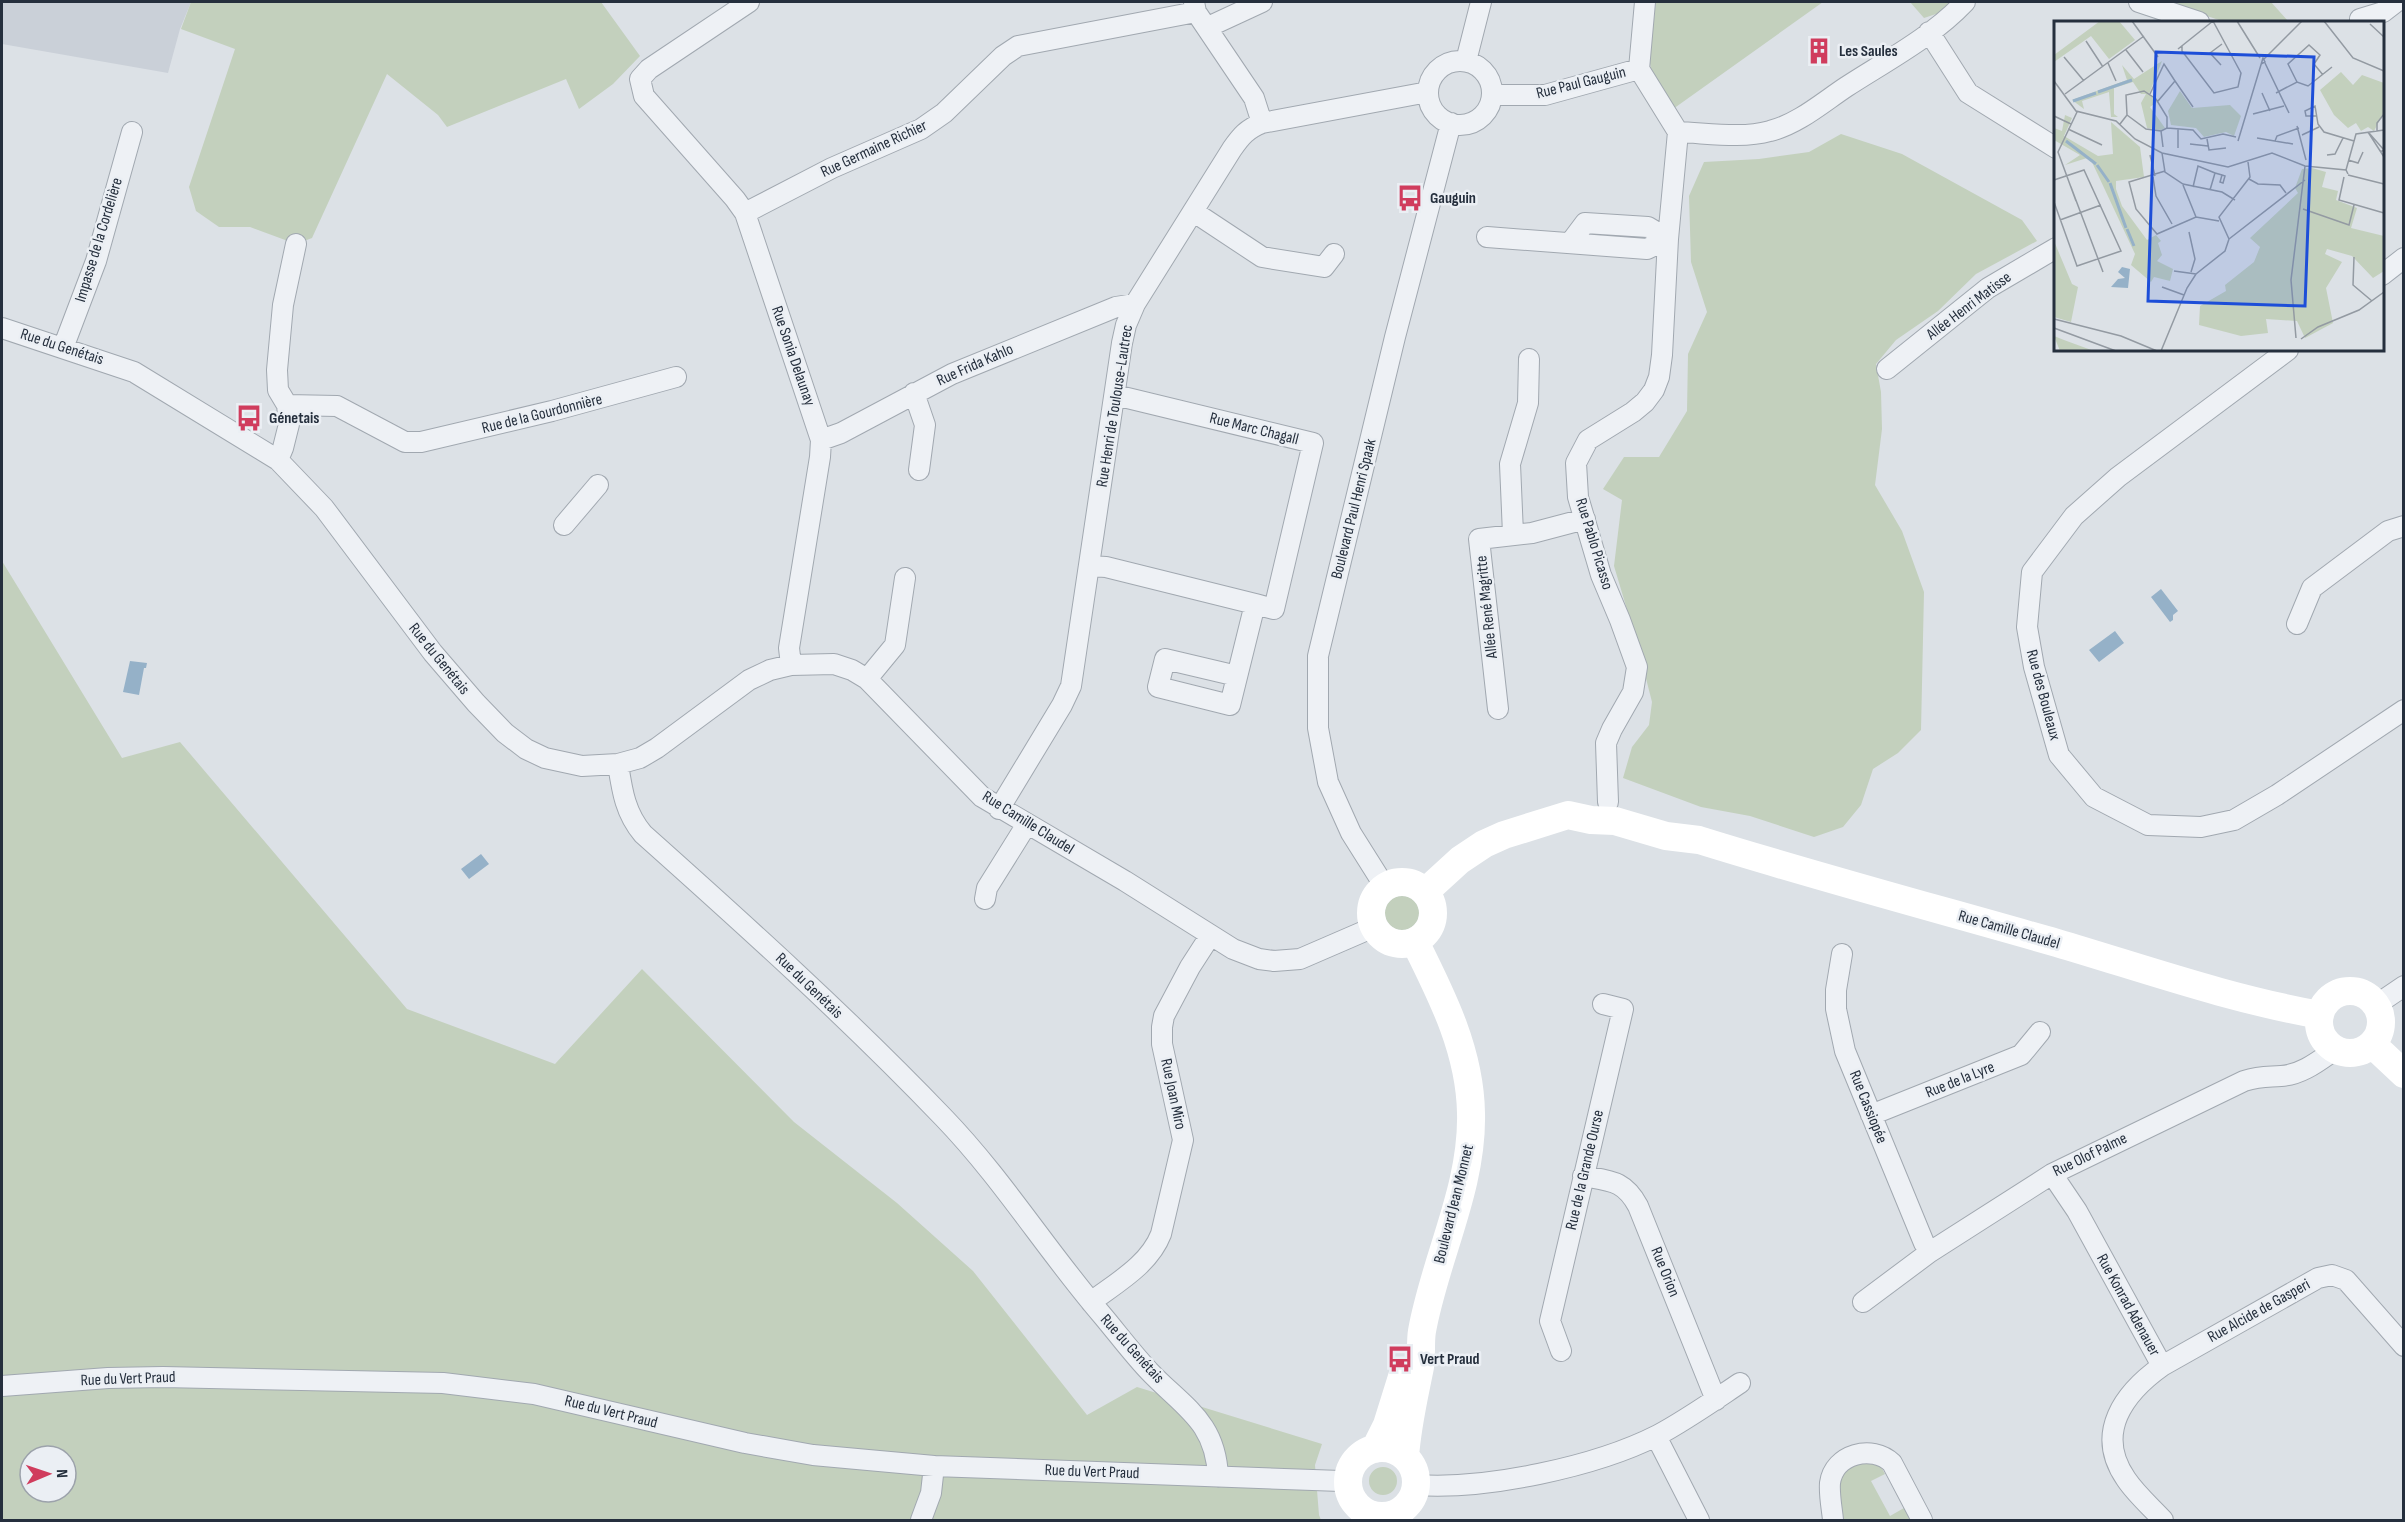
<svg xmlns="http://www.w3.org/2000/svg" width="2405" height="1522" viewBox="0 0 2405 1522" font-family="'Sofia Sans Condensed',sans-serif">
  <rect width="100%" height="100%" fill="#dce1e6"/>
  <path fill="#cad0d8" d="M2 2H191L180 29 168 73 2 44Z"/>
  <path fill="#c3d0bd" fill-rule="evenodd" d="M191 2H601L640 56 613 84 579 109 566 79 447 127 438 115 387 74 312 238 296 244 250 227H219L196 211 189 187 235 49 181 29Z
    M1656 2H1823L1673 109 1652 73 1649 59Z
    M1910 2H1951L1939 13 1924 18Z
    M2165 2H2271L2289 22H2225Z
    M1841 134 1902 154 2022 220 2037 241 1976 274 1938 311 1896 340 1876 364 1881 392 1882 429 1875 485 1902 531 1924 592 1921 730 1898 753 1873 769 1861 805 1843 827 1814 837 1750 816 1701 807 1623 778 1632 747 1649 725 1652 702 1637 643 1614 566 1622 500 1603 489 1624 457H1659L1687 411 1688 354 1707 312 1691 262 1689 196 1704 162 1759 159 1809 152Z
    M2 561 122 758 180 742 407 1009 555 1064 642 969 794 1122 897 1203 973 1271 1087 1415 1137 1387 1322 1444 1315 1465 1319 1515 1321 1520H2ZM30 1456H66V1492H30Z
    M1385 913a17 17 0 1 1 34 0a17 17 0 1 1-34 0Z
    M1859 1461H1878L1885 1474 1871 1481 1890 1516 1904 1508 1911 1520H1842L1837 1489 1839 1476Z
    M1369 1481a14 14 0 1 1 28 0a14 14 0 1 1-28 0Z"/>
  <path fill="#95b1c8" d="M2161 589 2178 611 2173 615V620L2170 622 2151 597Z
    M2115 631 2124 643 2099 662 2089 650Z
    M130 661 147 663 146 668H144L139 695 123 692Z
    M481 854 489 864 469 879 461 869Z"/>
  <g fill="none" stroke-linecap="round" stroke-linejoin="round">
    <g stroke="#a1a8b0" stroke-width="22">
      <path id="street" d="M749 2 649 69 640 79 644 96 735 199 745 213 821 440 820 457 789 648 791 665
        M1194 2 1196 12 1254 98 1262 123
        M2139 2 2199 22
        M2360 19 2383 12 2396 2
        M1208 27 1262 2
        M1929 32 1968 93 2056 148
        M1466 61 1481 2
        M1428 93a32 32 0 1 1 64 0a32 32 0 1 1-64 0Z
        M1639 69 1678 132C1707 133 1742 139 1770 131 1798 124 1822 103 1846 87 1886 61 1932 37 1965 2
        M1492 95H1545L1639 69 1645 2
        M1194 212 1262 257 1324 267 1334 254
        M745 213 832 168 921 129 944 113 1003 56 1018 46 1196 12
        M1487 237 1647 249 1668 239
        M1570 243 1585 223 1648 227 1668 239
        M2382 275 2404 258
        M2 328 134 372 278 460 324 508 433 653 476 703 505 733 526 749 545 758 582 766 618 764 640 758 657 748 749 680 770 670 791 665 834 664 852 670 867 679 982 797 1125 881 1233 949 1259 959 1274 961 1300 959 1374 927
        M63 348 96 261 132 132
        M2288 350 2118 477 2074 516 2032 572 2027 627 2034 667 2059 755 2094 797 2148 825 2201 827 2234 820 2277 795 2404 710
        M1887 369 1988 288 2056 248
        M914 393 925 425 919 470
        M1115 395 1313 443 1274 609 1255 604
        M287 405 337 406 405 442H421L552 411 676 377
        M821 440 841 433 952 374 1116 307 1135 304
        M278 460 283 448 289 424 287 405 278 390 277 370 283 305 296 244
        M564 525 598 485
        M1513 534 1510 464 1528 403 1529 359
        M1090 566 1106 567 1255 604 1230 705 1158 687 1165 659 1237 676
        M2297 624 2312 588 2388 531 2404 526
        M867 679 895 645 905 578
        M1498 709 1479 539 1532 533 1585 519
        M618 764C622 790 625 813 643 834 745 925 848 1018 943 1117 1002 1178 1047 1251 1102 1315 1118 1334 1132 1353 1149 1371 1183 1407 1216 1421 1218 1477
        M1608 802 1606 743 1612 729 1633 692 1637 667 1620 620 1601 575 1578 497 1576 463 1588 440 1633 412 1645 402 1654 390 1659 377 1662 355 1668 239 1678 132
        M999 809 1062 705 1071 686 1122 343 1126 325 1135 304 1232 149C1241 136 1247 129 1262 123L1428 92
        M1385 887 1351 833 1328 782 1318 728V656L1395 337 1451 123
        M985 899 987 888 1027 824
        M1842 954 1836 990V1009L1845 1051 1924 1243 1930 1252
        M2376 1005 2404 986
        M1871 1115 2021 1055 2040 1032
        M2052 1174 2077 1211 2162 1366C2124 1393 2094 1433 2126 1479 2136 1494 2151 1507 2163 1520
        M1583 1176C1610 1181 1624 1180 1638 1206L1716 1400
        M1091 1302C1116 1283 1149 1265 1161 1234L1183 1140 1162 1044V1027L1164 1016 1190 967 1210 936
        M1863 1302 1930 1252 2052 1174 2244 1081C2260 1076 2266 1077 2281 1076 2302 1075 2320 1060 2336 1049
        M1561 1351 1550 1321 1623 1009 1603 1004
        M2162 1366 2318 1278 2332 1275 2346 1280 2404 1346
        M2 1386 108 1378 163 1377 443 1383 534 1394 745 1443 813 1455 934 1466 1341 1481 1349 1475
        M1656 1436 1699 1520
        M1416 1485C1485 1490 1595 1467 1658 1435 1686 1420 1713 1401 1740 1383
        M921 1520 931 1493 934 1466
        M1833 1520C1832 1509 1829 1495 1830 1483 1834 1454 1872 1444 1892 1463L1922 1520"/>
    </g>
    <use href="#street" stroke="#eef1f5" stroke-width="20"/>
    <path stroke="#fff" stroke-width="28" d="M1371 913a31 31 0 1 1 62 0a31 31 0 1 1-62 0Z
      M1425 892 1460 860 1484 844 1504 835 1568 815 1591 820 1615 821 1666 836 1699 840C1818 877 1938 909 2057 943 2145 969 2230 999 2320 1015
      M2319 1022a31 31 0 1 1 62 0a31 31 0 1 1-62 0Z
      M2372 1044 2404 1074
      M1348 1482a34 34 0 1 1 68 0a34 34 0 1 1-68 0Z
      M1375 1449 1387 1425 1402 1377
      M1405 1457C1407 1426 1414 1397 1420 1367 1422 1355 1420 1343 1422 1331 1435 1258 1473 1188 1471 1113 1470 1051 1442 996 1415 942"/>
  </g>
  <defs>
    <g id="building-bare" transform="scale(2.07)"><path d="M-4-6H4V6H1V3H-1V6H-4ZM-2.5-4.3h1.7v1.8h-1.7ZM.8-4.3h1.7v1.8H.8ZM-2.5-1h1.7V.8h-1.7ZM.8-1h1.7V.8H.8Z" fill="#d03c5d" stroke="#ebeff4" stroke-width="2.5" paint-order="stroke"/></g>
    <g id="bus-bare" transform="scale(2.07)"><path d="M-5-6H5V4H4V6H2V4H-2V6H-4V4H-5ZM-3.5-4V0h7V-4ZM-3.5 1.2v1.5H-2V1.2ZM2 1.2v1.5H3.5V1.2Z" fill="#d03c5d" stroke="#ebeff4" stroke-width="2.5" paint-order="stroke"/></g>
  </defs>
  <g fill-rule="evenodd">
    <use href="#building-bare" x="1819" y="51"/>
    <use href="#bus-bare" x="1410" y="198"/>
    <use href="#bus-bare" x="249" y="418"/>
    <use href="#bus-bare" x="1400" y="1359"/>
  </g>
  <g text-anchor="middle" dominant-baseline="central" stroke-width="5" stroke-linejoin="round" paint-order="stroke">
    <g font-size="16" font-weight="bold" fill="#252f3d" stroke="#ebeff4" text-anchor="start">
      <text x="1839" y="51">Les Saules</text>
      <text x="1430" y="198">Gauguin</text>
      <text x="269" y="418">Génetais</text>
      <text x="1420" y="1359">Vert Praud</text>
    </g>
    <g font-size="16" fill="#252f3d" stroke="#ebeff4">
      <text transform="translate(1581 83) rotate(-14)">Rue Paul Gauguin</text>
      <text transform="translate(874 149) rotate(-25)">Rue Germaine Richier</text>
      <text transform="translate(99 240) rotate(-73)">Impasse de la Cordelière</text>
      <text transform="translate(1969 306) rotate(-37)">Allée Henri Matisse</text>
      <text transform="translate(62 347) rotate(18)">Rue du Genétais</text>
      <text transform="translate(793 356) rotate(71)">Rue Sonia Delaunay</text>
      <text transform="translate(975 365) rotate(-24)">Rue Frida Kahlo</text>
      <text transform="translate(1115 406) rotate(-81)">Rue Henri de Toulouse-Lautrec</text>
      <text transform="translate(542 414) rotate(-14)">Rue de la Gourdonnière</text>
      <text transform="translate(1254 429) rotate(14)">Rue Marc Chagall</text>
      <text transform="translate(1354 509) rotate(-76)">Boulevard Paul Henri Spaak</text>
      <text transform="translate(1594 544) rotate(73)">Rue Pablo Picasso</text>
      <text transform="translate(1487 607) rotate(-96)">Allée René Magritte</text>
      <text transform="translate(439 659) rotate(51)">Rue du Genétais</text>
      <text transform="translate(2043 695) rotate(75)">Rue des Bouleaux</text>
      <text transform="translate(1028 823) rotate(32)">Rue Camille Claudel</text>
      <text transform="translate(2009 930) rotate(16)">Rue Camille Claudel</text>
      <text transform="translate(809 986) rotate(44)">Rue du Genétais</text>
      <text transform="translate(1960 1080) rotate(-22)">Rue de la Lyre</text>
      <text transform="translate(1173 1094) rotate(78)">Rue Joan Miro</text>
      <text transform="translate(1868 1107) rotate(68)">Rue Cassiopée</text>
      <text transform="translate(2090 1155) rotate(-26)">Rue Olof Palme</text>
      <text transform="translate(1585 1170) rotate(-77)">Rue de la Grande Ourse</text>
      <text transform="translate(1454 1204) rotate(-76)">Boulevard Jean Monnet</text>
      <text transform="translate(1665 1272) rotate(68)">Rue Orion</text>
      <text transform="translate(2128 1305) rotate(61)">Rue Konrad Adenauer</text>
      <text transform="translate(2259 1311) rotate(-29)">Rue Alcide de Gasperi</text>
      <text transform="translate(1132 1349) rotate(48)">Rue du Genétais</text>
      <text transform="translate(128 1379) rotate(-2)">Rue du Vert Praud</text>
      <text transform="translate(611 1412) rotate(14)">Rue du Vert Praud</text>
      <text transform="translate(1092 1472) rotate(2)">Rue du Vert Praud</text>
    </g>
  </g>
  <g transform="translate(2054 21)">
    <rect width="330" height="330" fill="#dce1e6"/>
    <path d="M46 0H65L81 19 55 38 37 15 0 41V34ZM108 40 95 73 103 81 96 86 111 107 107 109 93 107 87 82 92 73H87L79 61 60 67V93L64 96H57L55 71 28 80 30 88 18 79 73 59 68 44 80 58ZM287 51 299 64 308 54 330 62V91L320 110 314 106 307 110 302 102 294 107 280 94 266 69ZM126 70 138 87 176 84 187 95 180 115 172 111 150 116 142 107 117 104 114 90ZM11 94 18 97 10 115 44 135 59 133 57 101 86 126 90 156 62 160V168L68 185 93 219 102 214 107 220 104 222 108 234 103 240 119 248 116 260 100 256 97 261 77 244 81 233 37 139 33 137 11 144 26 134 0 119V107L8 110ZM258 147 272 151 268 166 284 170 282 179 303 187 297 207 330 215V250L319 257 298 235 273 228 271 233 288 241 272 267 279 302 251 317 243 300 212 298 214 312 187 315 145 304 146 285 172 270 171 264 200 241 206 226 196 217 244 172 241 167 248 148ZM0 220 18 263 24 266 17 301 0 296ZM0 315 10 319 40 330H6Z" fill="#c3d0bd"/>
    <path d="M68 246 76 248 74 267 57 266 64 258 71 257 64 251Z" fill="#95b1c8"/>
    <path fill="none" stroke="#95b1c8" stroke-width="3" d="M44 71 78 59M19 80 42 72M12 120 42 143M43 144 55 161M56 162 72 207M73 208 80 225"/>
    <path fill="none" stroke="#939aa2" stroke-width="1.5" d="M78 0 104 36M183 0 206 37M270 0 299 37 330 50M316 3 330 16M32 20 49 46M128 25V30L160 72 184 66 187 52 159 0M124 28 159 0M72 29 89 51M10 36 30 60M210 38 248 0M54 42 62 60M211 42 235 92M167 44 156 32 168 23M0 60 22 90 62 100 81 118 108 132 174 146 218 132 251 145M121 60 139 86M243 61 234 43 255 24 266 34 260 43 269 54M208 72 216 90M222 72 243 61 254 65 278 46M11 73 90 15M96 73 110 43 121 60 104 80M199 93 230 85M73 94 92 108 107 110 109 126M0 95 17 103M262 95H252L251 90 261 85 264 103 270 111 300 120M66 103 73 94 72 74 90 70 102 78 113 96V107L107 110M243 105 252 139M113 107 139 109 147 118 169 113 182 116M14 108 48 124M323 110V102L330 93M314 111 330 136M315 112 330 129 326 131M248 114 265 106M203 117 239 123M153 118 155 129 172 127M184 120 209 37 211 41 207 43M221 120 223 115 245 107M136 123 154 125M124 127V108M108 132 111 151 129 163 168 171 181 179M96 134 101 155M273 134 281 133 289 117M294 139 304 142 309 131M251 145 292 149 294 153M292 149 302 113 330 109M111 150 75 161 82 188 103 213 142 196 165 200M168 154 171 155 169 162 166 161ZM294 154 330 163M99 156 102 175 118 203M290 156 285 179 330 192M195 158 204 163 226 164 232 172M0 159 30 149 67 230 23 245 0 181M129 164 142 196M17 166 49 251M139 166 144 145 161 152M156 169 161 152 168 154M22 180 4 131 23 91M249 188 295 204 300 184M6 199 47 184M135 211 141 238 137 251M175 218 251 159M175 218 165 196 196 156 194 141M300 236 299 264 318 280M120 250 142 253M108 266 130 274M0 298 67 315 103 330M0 307 62 330M242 317 237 259 251 145M247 318 264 306 305 289 330 271M107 330 133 267 142 253 171 230 175 218"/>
    <path fill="#1d4ed8" fill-opacity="0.15" stroke="#1d4ed8" stroke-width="3" d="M102 31 260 36 251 285 94 280Z"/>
    <rect width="330" height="330" fill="none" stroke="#252f3d" stroke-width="3"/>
  </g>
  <rect width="2405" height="1522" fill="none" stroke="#252f3d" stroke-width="6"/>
  <g transform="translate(48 1474) rotate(88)"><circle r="28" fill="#ebeff4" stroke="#9ca2ab" stroke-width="1.5"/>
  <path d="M0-4.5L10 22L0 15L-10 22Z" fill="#d03c5d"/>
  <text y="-9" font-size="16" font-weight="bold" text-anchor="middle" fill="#252f3d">N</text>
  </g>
</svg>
